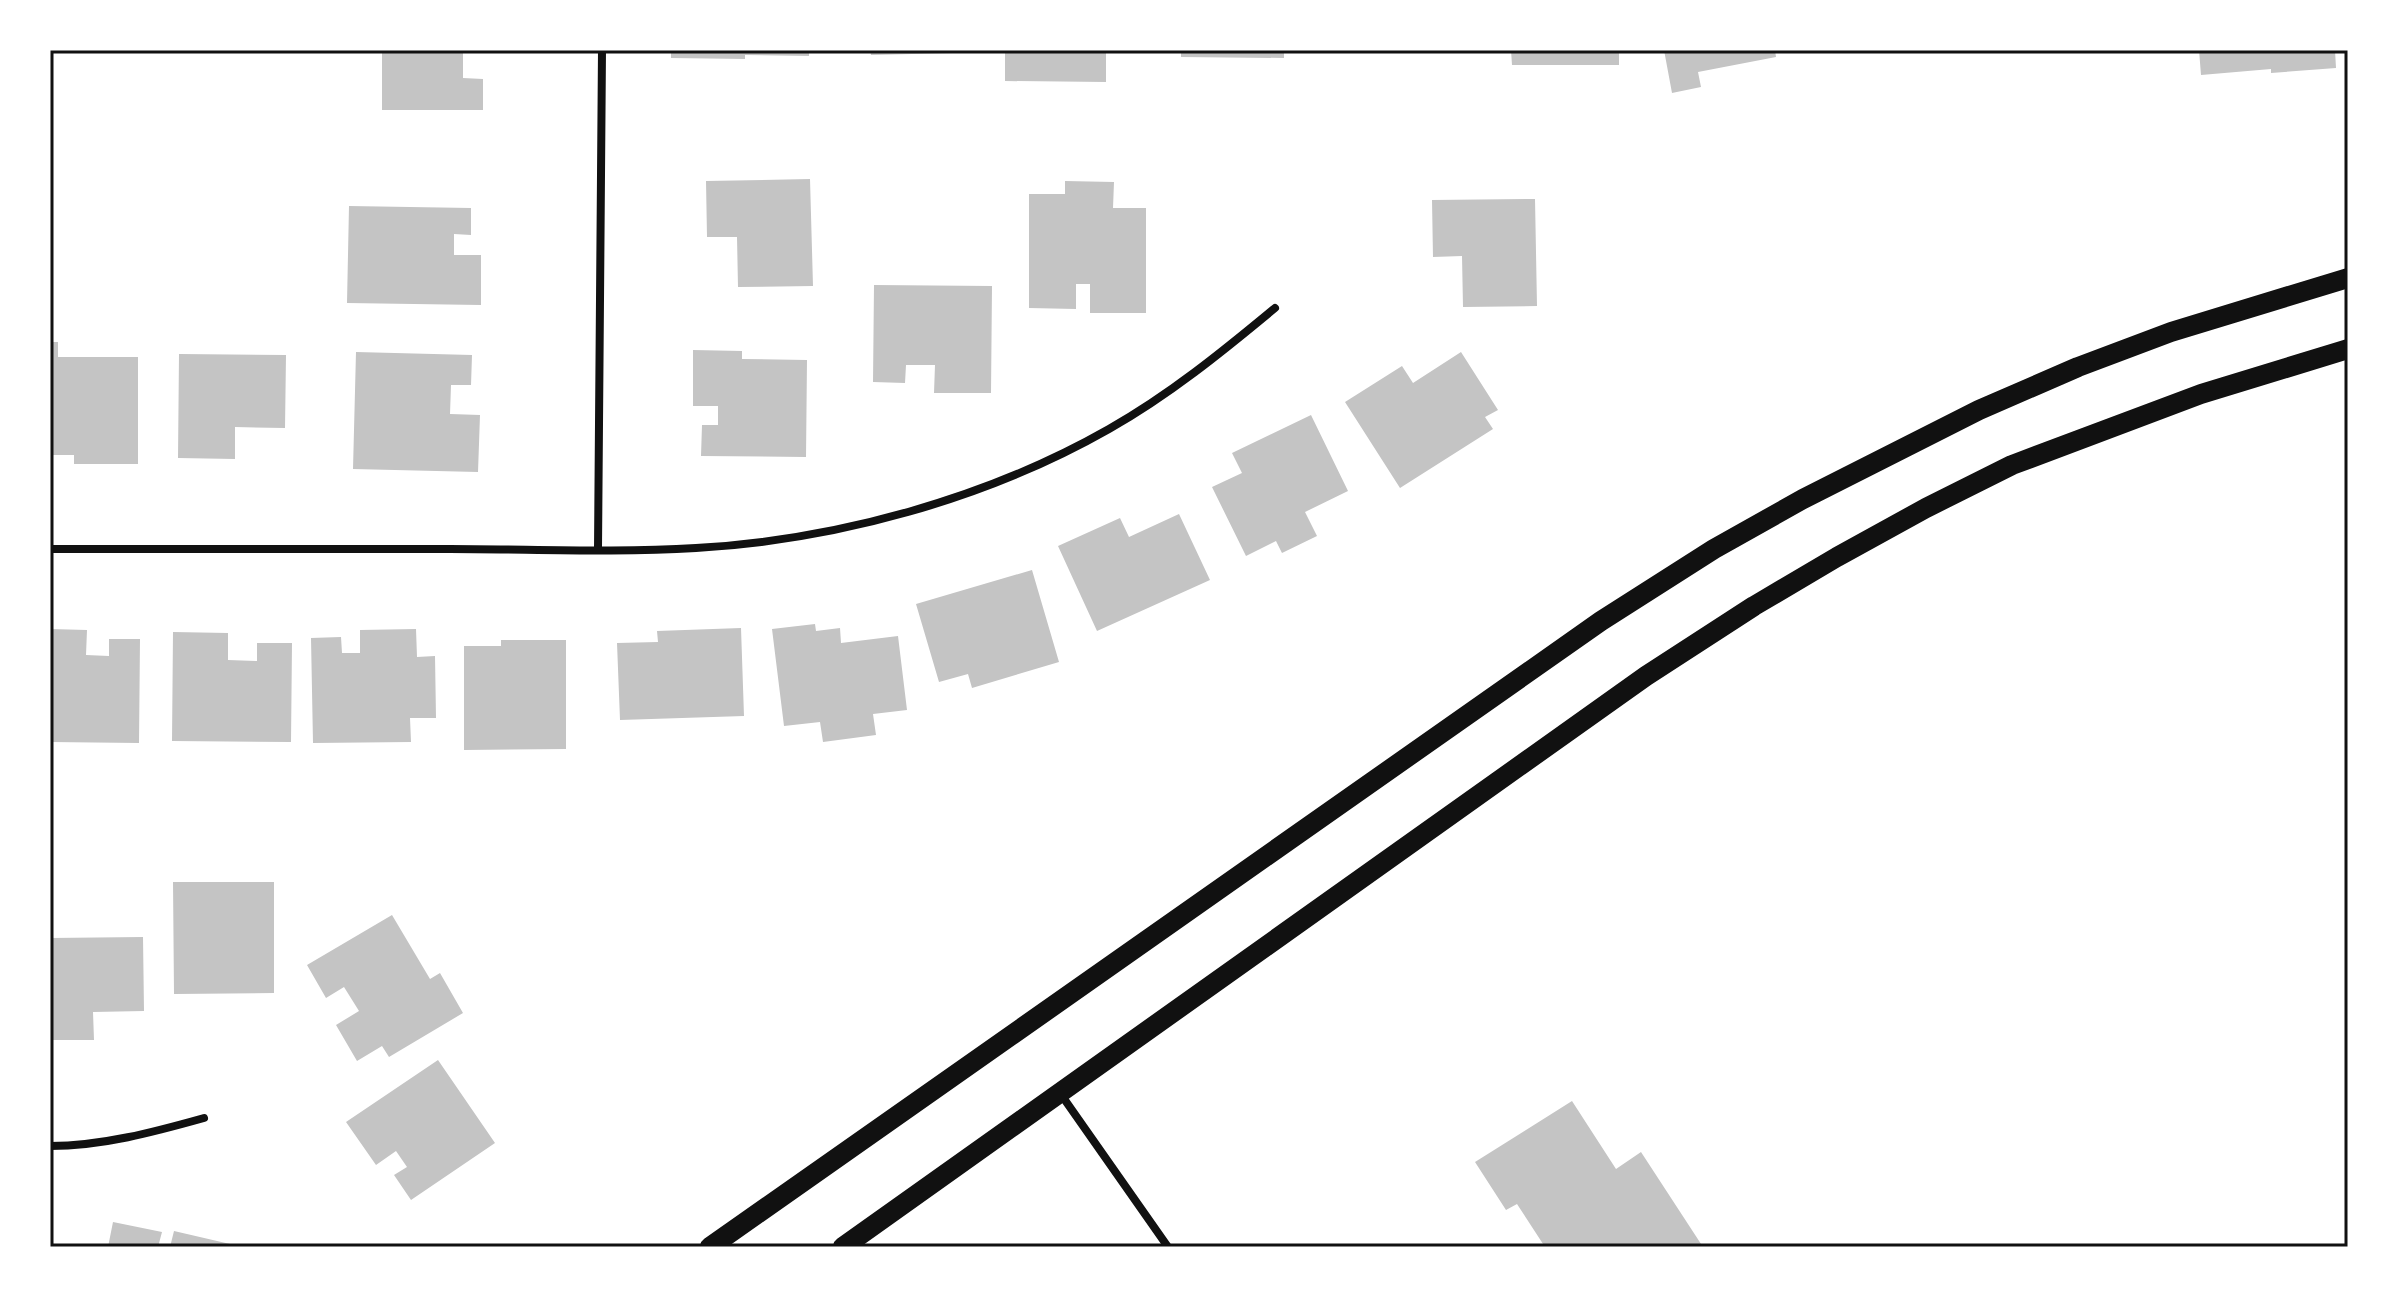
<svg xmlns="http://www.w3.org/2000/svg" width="2398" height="1297" viewBox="0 0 2398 1297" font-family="'Fira Sans',sans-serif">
  <rect width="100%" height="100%" fill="#fff"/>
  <path fill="#c4c4c4" d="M382 50H463V78L483 79V110H382Z
    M671 50H809V56L745 55V59L671 58Z
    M870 50H953V53L871 55Z
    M1005 50H1106V82L1005 81Z
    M1181 50H1284V58L1181 57Z
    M1511 50H1619V65H1512Z
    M1664 50H1775L1776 57 1698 72 1701 87 1672 93Z
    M2199 50H2335L2336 68 2271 73V69L2201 75Z
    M810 179 813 286 738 287 737 237H707L706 181Z
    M1065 181 1114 182 1113 208H1146V313H1090V284H1076V309L1029 308V194H1065Z
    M1535 199 1537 306 1463 307 1462 256 1433 257 1432 200Z
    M349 206 471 208V235L454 234V255H481V305L347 303Z
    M874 285 992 286 991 393H934L935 365H906L905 383 873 382Z
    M50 342H58V357H138V464H74V455H50Z
    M693 350 742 351V359L807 360 806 457 701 456 702 425H718V406H693Z
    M356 352 472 355 471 385H451L450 414 480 415 478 472 353 469Z
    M1461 352 1498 410 1485 417 1493 429 1400 488 1345 402 1402 366 1413 383Z
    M179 354 286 355 285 428 235 427V459L178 458Z
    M1311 415 1348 491 1305 512 1317 536 1282 553 1276 541 1246 556 1212 487 1242 473 1232 453Z
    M1179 514 1210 580 1097 631 1058 546 1120 518 1129 537Z
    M1032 570 1059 662 972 688 968 674 939 682 916 604Z
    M815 624 816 631 840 628 841 643 898 636 907 710 873 714 876 735 823 742 820 722 784 726 772 629Z
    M741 628 744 716 620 720 617 643 658 642 657 631Z
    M50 629 87 630 86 655 109 656V639H140L139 743 50 742Z
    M416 629 417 657 435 656 436 718H410L411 742 313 743 311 638 341 637 342 653H360V630Z
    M173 632 228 633V660L257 661V643H292L291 742 172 741Z
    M501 640H566V749L464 750V646H501Z
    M173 882H274V993L174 994Z
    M392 915 430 979 440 973 463 1013 389 1057 382 1046 357 1061 336 1025 359 1011 344 987 326 998 307 965Z
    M143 937 144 1011 93 1012 94 1040H50V938Z
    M438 1060 495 1143 411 1200 394 1175 407 1167 396 1151 376 1165 346 1122Z
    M1572 1101 1616 1169 1641 1152 1703 1247H1545L1517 1204 1506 1210 1475 1162Z
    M113 1222 162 1232 158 1247H108Z
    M174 1231 230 1244 229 1247H170Z"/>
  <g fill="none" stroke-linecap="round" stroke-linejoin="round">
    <path stroke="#111" stroke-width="8" d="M50 549C183 549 317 549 450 549 532 549 614 553 696 548 836 540 986 499 1109 429 1169 395 1222 352 1275 308
      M598 549 602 50
      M1060 1093 1168 1247
      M50 1146C102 1146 154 1132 204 1118"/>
    <path stroke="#111" stroke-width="20" d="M710 1247 1601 621 1714 549 1803 499 1979 410 2078 367 2171 332 2348 278
      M843 1247 1646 676 1754 606 1837 557 1926 508 2012 465 2201 394 2348 349"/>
  </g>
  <rect width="2398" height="1297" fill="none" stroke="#ffffff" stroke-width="104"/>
  <rect x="52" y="52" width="2294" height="1193" fill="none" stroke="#111" stroke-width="3"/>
</svg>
